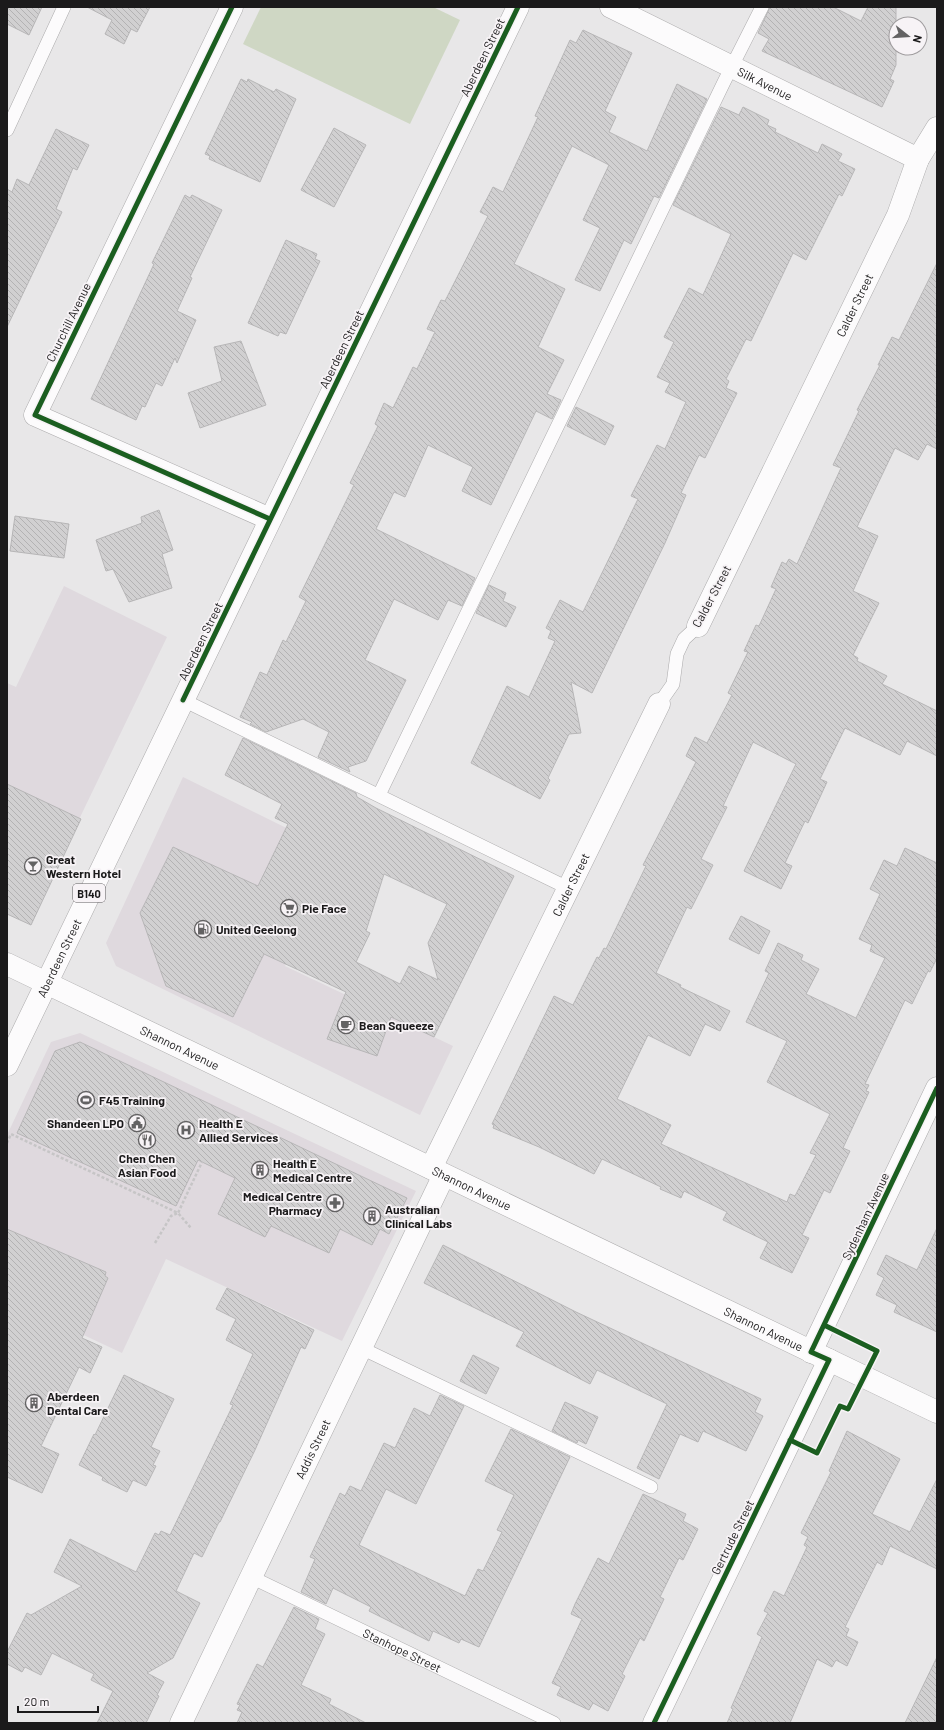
<svg xmlns="http://www.w3.org/2000/svg" width="944" height="1730" viewBox="0 0 944 1730" font-family="Barlow,sans-serif">
  <defs>
    <pattern id="building-back-hatch" width="6" height="6" patternUnits="userSpaceOnUse"><rect width="6" height="6" fill="#d1d0d1"/><path d="M-1 5l2 2M0 0l6 6M5-1l2 2" fill="none" stroke="#b3b2b3"/></pattern>
  </defs>
  <rect width="100%" height="100%" fill="#e8e7e8"/>
  <path fill="#dfd9de" d="M64 586 167 637 29 923 7 914V683L16 687Z
    M183 777 339 854 285 966 453 1046 420 1115 116 966 106 943Z
    M80 1033 416 1191 342 1341 166 1259 122 1353 7 1299V1135L51 1042Z"/>
  <path fill="#cfd7c4" d="M261 7H433L460 20 410 124 243 44Z"/>
  <path fill="url(#building-back-hatch)" stroke="#b7b6b7" fill-rule="evenodd" d="M7 7H42L29 35 7 24Z
    M87 7H150L137 32 131 29 124 44 105 34 112 20Z
    M770 7H833L861 21 868 7H896V65L890 79 894 81 882 107 762 51 769 39 758 33Z
    M583 30 632 53 605 111 616 117 609 132 647 151 677 84 707 99 659 198 654 196 631 244 624 240 600 291 575 280 600 228 583 220 609 165 572 146 514 264 565 289 538 347 564 360 547 394 561 400 552 419 536 411 491 505 462 491 473 467 428 445 405 497 394 492 376 529 475 578 462 606 448 600 438 620 394 599 365 660 406 680 366 761 348 767 350 772 318 757 329 732 303 719 266 732 250 724 252 722 240 717 260 672 267 675 283 640 286 642 306 601 299 597 354 485 350 483 378 426 375 424 384 403 393 408 413 367 417 369 435 332 427 329 441 300 445 301 488 216 480 212 493 187 503 192 538 117 535 116 570 40 576 43Z
    M241 79 247 82 248 79 274 92 276 89 296 99 260 182 209 159 210 156 205 154Z
    M721 107 739 115 743 107 769 120 767 125 776 129 775 132 818 153 822 144 842 154 838 161 855 169 842 196 839 194 806 260 793 253 751 341 746 339 726 379 729 381 726 388 737 393 705 458 699 455 681 493 686 495 665 543 592 693 571 682 581 733 569 734 548 778 550 780 540 799 471 763 507 686 529 697 555 641 548 638 551 631 546 628 560 600 583 612 638 499 631 496 657 445 665 449 686 402 665 392 670 383 657 377 674 342 664 337 689 288 703 295 731 234 673 205Z
    M334 128 366 145 334 207 301 190Z
    M56 129 89 145 77 170 73 168 56 209 62 212 7 327V189L12 192 17 179 29 185Z
    M185 195 190 198 192 195 222 210 190 277 192 278 177 311 196 320 177 363 175 358 162 386 156 383 145 407 142 406 136 420 91 399 154 264 152 263Z
    M286 240 317 254 315 259 320 261 286 334 280 332 278 336 248 323Z
    M937 263V449L927 444 918 460 895 448 857 527 878 536 853 591 879 603 853 655 858 658 857 661 887 676 882 684 937 711V756L907 741 900 755 845 728 820 779 827 782 808 823 805 821 785 863 792 866 781 889 744 871 796 764 753 742 723 806 727 807 701 859 713 865 691 909 687 907 656 973 681 985 680 987 730 1011 720 1031 705 1024 690 1056 648 1035 617 1099 671 1125 661 1144 787 1202 790 1194 795 1196 816 1155 810 1153 830 1114 767 1082 787 1041 746 1022 769 973 765 971 778 943 803 955 801 960 819 969 806 994 856 1018 885 958 870 951 872 945 859 939 880 894 870 889 884 860 897 866 905 848 937 863V958L930 972 928 971 912 1004 905 1000 865 1084 869 1085 866 1091 869 1092 843 1148 850 1151 830 1193 824 1190 802 1235 809 1238 792 1273 760 1258 768 1242 723 1220 727 1212 684 1191 681 1198 660 1189 661 1187 602 1159 594 1174 539 1147 493 1128 494 1125 492 1124 554 996 573 1005 597 957 599 958 604 948 606 949 646 866 643 865 696 762 686 756 695 737 707 743 732 695 728 693 748 652 744 651 756 625 759 626 776 589 771 587 782 562 786 564 789 559 797 564 841 468 833 465 859 411 857 410 880 365H878L892 337 899 340Z
    M241 341 266 405 200 428 188 393 222 381 214 347Z
    M576 407 614 426 605 445 567 426Z
    M159 510 173 550 162 554 172 588 129 602 113 569 106 571 96 540 142 523 141 517Z
    M15 516 69 524 64 558 10 551Z
    M489 585 506 593 503 601 516 607 506 627 476 613Z
    M243 738 356 793 357 797 376 808 514 876 434 1037 391 1017 377 1056 327 1039 346 992 264 954 233 1017 166 986 140 913 173 847 258 886 288 824 275 818 282 804 225 775ZM384 874 447 904 428 943 438 980 409 966 400 984 356 962 370 933 366 931Z
    M7 784 81 819 31 925 7 914Z
    M741 916 770 931 759 954 729 939Z
    M80 1042 407 1198 389 1234 380 1229 372 1245 340 1229 329 1253 271 1226 265 1237 218 1214 235 1178 198 1160 176 1206 17 1133 55 1051Z
    M937 1228V1332L894 1312 897 1305 876 1295 884 1278 877 1274 886 1255 917 1270Z
    M7 1229 106 1272 105 1276 108 1278 82 1338 102 1347 90 1373 79 1367 41 1446 59 1454 42 1493 7 1477Z
    M443 1245 576 1312 761 1399 755 1412 763 1416 746 1451 703 1431 698 1442 680 1434 659 1479 637 1468 667 1404 597 1370 590 1384 516 1346 524 1332 424 1283Z
    M227 1288 314 1330 305 1349 301 1347 255 1450 220 1522H219L202 1557 194 1553 176 1591 200 1603 173 1658 147 1673 164 1682 157 1695 159 1696 146 1723H97L113 1691 91 1680 94 1674 52 1653 41 1675 25 1667 22 1672 7 1664V1652L27 1613 31 1615 82 1586 54 1572 70 1539 136 1572 155 1533 159 1535 161 1531 170 1535 233 1405 230 1404 253 1354 226 1340 236 1319 216 1309Z
    M473 1355 499 1368 486 1394 460 1381Z
    M124 1375 174 1399 151 1447 160 1451 153 1465 156 1466 146 1486 133 1480 127 1492 102 1480 103 1477 79 1465 94 1434 95 1435Z
    M440 1395 464 1406 416 1504 386 1489 359 1545 421 1575 465 1596 478 1569 483 1571 502 1532 497 1530 514 1495 485 1481 511 1429 570 1457 479 1647 461 1639 459 1643 433 1631 429 1641 369 1611 371 1607 333 1588 326 1604 301 1592 315 1559 310 1557 340 1493 345 1496 350 1486 361 1491 384 1443 395 1448 414 1408 430 1416Z
    M565 1402 598 1417 586 1444 578 1440 577 1443 552 1431Z
    M847 1431 900 1459 872 1514 910 1532 937 1479V1569L890 1546 882 1565 877 1562 845 1627 849 1629 846 1636 858 1642 847 1666 836 1660 832 1667 817 1659 790 1723H727L733 1709 731 1708 762 1637 757 1634 768 1613 764 1611 774 1591 784 1596 807 1547 804 1545 808 1537 801 1533 831 1472 829 1471Z
    M643 1494 686 1514 683 1521 698 1529 683 1560 679 1558 660 1597 664 1599 644 1641 640 1638 622 1674 625 1676 608 1711 593 1703 589 1710 557 1695 561 1687 552 1683 582 1619 571 1614 575 1604 598 1558 609 1564Z
    M294 1607 319 1619 315 1629 325 1634 301 1685 331 1699 329 1704 366 1723H237L242 1712 237 1710 240 1705 237 1704 257 1664 263 1667Z
    M937 1657V1723H905Z"/>
  <g fill="none" stroke-linecap="round" stroke-linejoin="round">
    <g stroke="#acabac" stroke-width="14">
      <g id="lane">
        <path d="M7 130 64 7"/>
        <path d="M183 700 568 888"/>
        <path d="M659 704 673 684 677 654 684 639 698 626"/>
        <path d="M379 795 724 82 762 7"/>
        <path d="M361 1348 651 1487"/>
        <path id="s1" d="M251 1577 554 1723"/>
      </g>
    </g>
    <g stroke="#acabac" stroke-width="23">
      <g id="street">
        <path d="M232 7 35 415 270 519"/>
        <path id="s2" d="M611 7 918 159"/>
        <path id="s3" d="M698 626 898 215 918 159 937 128"/>
        <path id="s4" d="M431 1168 659 704"/>
        <path d="M811 1352 937 1088"/>
        <path id="s5" d="M181 1723 444 1175"/>
        <path d="M654 1723 829 1360"/>
      </g>
    </g>
    <g stroke="#acabac" stroke-width="23">
      <g id="secondary">
        <path id="s6" d="M7 964 937 1412"/>
      </g>
    </g>
    <g stroke="#acabac" stroke-width="23">
      <g id="primary">
        <path id="s7" d="M7 1065 518 7"/>
      </g>
    </g>
    <path stroke="#c6c5c6" stroke-width="2.5" stroke-dasharray="3 2" stroke-linecap="butt" d="M7 1143 11 1134 178 1213 202 1162
      M155 1243 171 1216 178 1213 191 1228"/>
    <use href="#lane" stroke="#fcfbfc" stroke-width="13"/>
    <use href="#street" stroke="#fcfbfc" stroke-width="22"/>
    <use href="#secondary" stroke="#fcfbfc" stroke-width="22"/>
    <use href="#primary" stroke="#fcfbfc" stroke-width="22"/>
    <g stroke="#f7f3f6" stroke-width="8">
      <path id="cycleway" d="M232 7 35 415 270 519
        M183 700 518 7
        M790 1440 817 1453 840 1406 848 1409 877 1351 824 1325
        M654 1723 829 1360 811 1352 937 1088"/>
    </g>
    <use href="#cycleway" stroke="#1b5e20" stroke-width="5"/>
  </g>
  <defs>
    <g id="bar-ring" transform="scale(0.9)"><circle r="9.5" fill="#f7f3f6" stroke="#636263" stroke-width="1.5"/><path d="M-6-5H6L.8 .8V4.5H3.5V6h-7V4.5H-.8V.8Z" fill="#636263"/></g>
    <g id="supermarket-ring" transform="scale(0.9)"><circle r="9.5" fill="#f7f3f6" stroke="#636263" stroke-width="1.5"/><path d="M-6-5.5h2.5l.6 2H6L4.5 2H-2.5L-4.4-4H-6ZM-1.5 3.2a1.3 1.3 0 1 0 .1 0ZM3 3.2a1.3 1.3 0 1 0 .1 0Z" fill="#636263"/></g>
    <g id="fuel-ring" transform="scale(0.9)"><circle r="9.5" fill="#f7f3f6" stroke="#636263" stroke-width="1.5"/><path d="M-5.5-6h7V0h2V4h1.3V-2.5L3-4.5l.8-.8L6-3V5H2.5V1h-1V6h-7ZM-4.2-4.7v3.2H.2V-4.7Z" fill="#636263"/></g>
    <g id="cafe-ring" transform="scale(0.9)"><circle r="9.5" fill="#f7f3f6" stroke="#636263" stroke-width="1.5"/><path d="M-5.5-4.5H6V0H3Q3 3.5 0 3.5H-2.5Q-5.5 3.5-5.5 0ZM3-3.2v2h1.7v-2ZM-6 4.5H4V6H-6Z" fill="#636263"/></g>
    <g id="stadium-ring" transform="scale(0.9)"><circle r="9.5" fill="#f7f3f6" stroke="#636263" stroke-width="1.5"/><path d="M0-5a6.5 5 0 1 0 0 10a6.5 5 0 1 0 0-10ZM-3.5-1.8h7v3.6h-7Z" fill="#636263"/></g>
    <g id="civic-ring" transform="scale(0.9)"><circle r="9.5" fill="#f7f3f6" stroke="#636263" stroke-width="1.5"/><path d="M-.6-6.5H3V-4.5H.6V-3L4-1V1h2V6H-6V1h2V-1L-.6-3ZM-1.2 2.5V6h2.4V2.5Z" fill="#636263"/></g>
    <g id="hospital-ring" transform="scale(0.9)"><circle r="9.5" fill="#f7f3f6" stroke="#636263" stroke-width="1.5"/><path d="M-5-5h3v3.5h4V-5h3V5h-3V1.5h-4V5h-3Z" fill="#636263"/></g>
    <g id="restaurant-ring" transform="scale(0.9)"><circle r="9.5" fill="#f7f3f6" stroke="#636263" stroke-width="1.5"/><path d="M-5-6h1v4h1v-4h1v4h1v-4h1v5L-1.5 .5V6h-2V.5L-5-1ZM5-6V6H3V1.5H1.5Q1.5-4 5-6Z" fill="#636263"/></g>
    <g id="building-ring" transform="scale(0.9)"><circle r="9.5" fill="#f7f3f6" stroke="#636263" stroke-width="1.5"/><path d="M-4-6H4V6H1V3H-1V6H-4ZM-2.5-4.3h1.7v1.8h-1.7ZM.8-4.3h1.7v1.8H.8ZM-2.5-1h1.7V.8h-1.7ZM.8-1h1.7V.8H.8Z" fill="#636263"/></g>
    <g id="pharmacy-ring" transform="scale(0.9)"><circle r="9.5" fill="#f7f3f6" stroke="#636263" stroke-width="1.5"/><path d="M-2-6h4v4h4v4h-4v4h-4v-4h-4v-4h4Z" fill="#636263"/></g>
  </defs>
  <g fill-rule="evenodd">
    <use href="#bar-ring" x="33" y="866"/>
    <use href="#supermarket-ring" x="289" y="908"/>
    <use href="#fuel-ring" x="203" y="929"/>
    <use href="#cafe-ring" x="346" y="1025"/>
    <use href="#stadium-ring" x="86" y="1100"/>
    <use href="#civic-ring" x="137" y="1123"/>
    <use href="#hospital-ring" x="186" y="1130"/>
    <use href="#restaurant-ring" x="147" y="1140"/>
    <use href="#building-ring" x="260" y="1170"/>
    <use href="#pharmacy-ring" x="335" y="1203"/>
    <use href="#building-ring" x="372" y="1216"/>
    <use href="#building-ring" x="34" y="1403"/>
  </g>
  <g text-anchor="middle" dominant-baseline="central" stroke-width="3.5" stroke-linejoin="round" paint-order="stroke">
    <rect fill="#f7f3f6" stroke="#5d5b5d" stroke-width="1" x="73" y="884" width="32" height="18" rx="3"/>
    <g font-size="11" font-weight="bold" fill="#1b1a1b">
      <text x="89" y="893">B140</text>
    </g>
    <g font-size="12" fill="#1b1a1b" stroke="#f7f3f6">
      <text transform="translate(482 57) rotate(-64)">Aberdeen Street</text>
      <text stroke="none"><textPath href="#s2" startOffset="172">Silk Avenue</textPath></text>
      <text stroke="none"><textPath href="#s3" startOffset="357">Calder Street</textPath></text>
      <text transform="translate(68 322) rotate(-64)">Churchill Avenue</text>
      <text transform="translate(341 349) rotate(-64)">Aberdeen Street</text>
      <text transform="translate(711 596) rotate(-62)">Calder Street</text>
      <text transform="translate(200 641) rotate(-64)">Aberdeen Street</text>
      <text stroke="none"><textPath href="#s4" startOffset="316">Calder Street</textPath></text>
      <text stroke="none"><textPath href="#s7" startOffset="119">Aberdeen Street</textPath></text>
      <text stroke="none"><textPath href="#s6" startOffset="192">Shannon Avenue</textPath></text>
      <text stroke="none"><textPath href="#s6" startOffset="516">Shannon Avenue</textPath></text>
      <text transform="translate(865 1216) rotate(-65)">Sydenham Avenue</text>
      <text stroke="none"><textPath href="#s6" startOffset="840">Shannon Avenue</textPath></text>
      <text stroke="none"><textPath href="#s5" startOffset="304">Addis Street</textPath></text>
      <text transform="translate(732 1537) rotate(-64)">Gertrude Street</text>
      <text stroke="none"><textPath href="#s1" startOffset="168">Stanhope Street</textPath></text>
    </g>
    <g font-size="12" font-weight="bold" fill="#1b1a1b" stroke="#f7f3f6" text-anchor="start">
      <text x="46" y="859">Great<tspan x="46" dy="14">Western Hotel</tspan></text>
      <text x="302" y="908">Pie Face</text>
      <text x="216" y="929">United Geelong</text>
      <text x="359" y="1025">Bean Squeeze</text>
      <text x="99" y="1100">F45 Training</text>
      <text x="124" y="1123" text-anchor="end">Shandeen LPO</text>
      <text x="199" y="1123">Health E<tspan x="199" dy="14">Allied Services</tspan></text>
      <text x="147" y="1158" text-anchor="middle">Chen Chen<tspan x="147" dy="14">Asian Food</tspan></text>
      <text x="273" y="1163">Health E<tspan x="273" dy="14">Medical Centre</tspan></text>
      <text x="322" y="1196" text-anchor="end">Medical Centre<tspan x="322" dy="14">Pharmacy</tspan></text>
      <text x="385" y="1209">Australian<tspan x="385" dy="14">Clinical Labs</tspan></text>
      <text x="47" y="1396">Aberdeen<tspan x="47" dy="14">Dental Care</tspan></text>
    </g>
  </g>
  <rect width="944" height="1730" fill="none" stroke="#1b1a1b" stroke-width="16"/>
  <g transform="translate(908 36) rotate(107)"><circle r="19" fill="#f7f3f6" stroke="#9f9c9e"/>
  <path d="M0-3L7 15L0 10L-7 15Z" fill="#636263"/>
  <text y="-6" font-size="11" font-weight="bold" text-anchor="middle" fill="#1b1a1b">N</text>
  </g>
  <path d="M18 1706v6h80v-6" fill="none" stroke="#1b1a1b" stroke-width="2"/>
  <text x="24" y="1706" font-size="12" fill="#1b1a1b" stroke="#f7f3f6" stroke-width="3" paint-order="stroke">20 m</text>
</svg>
